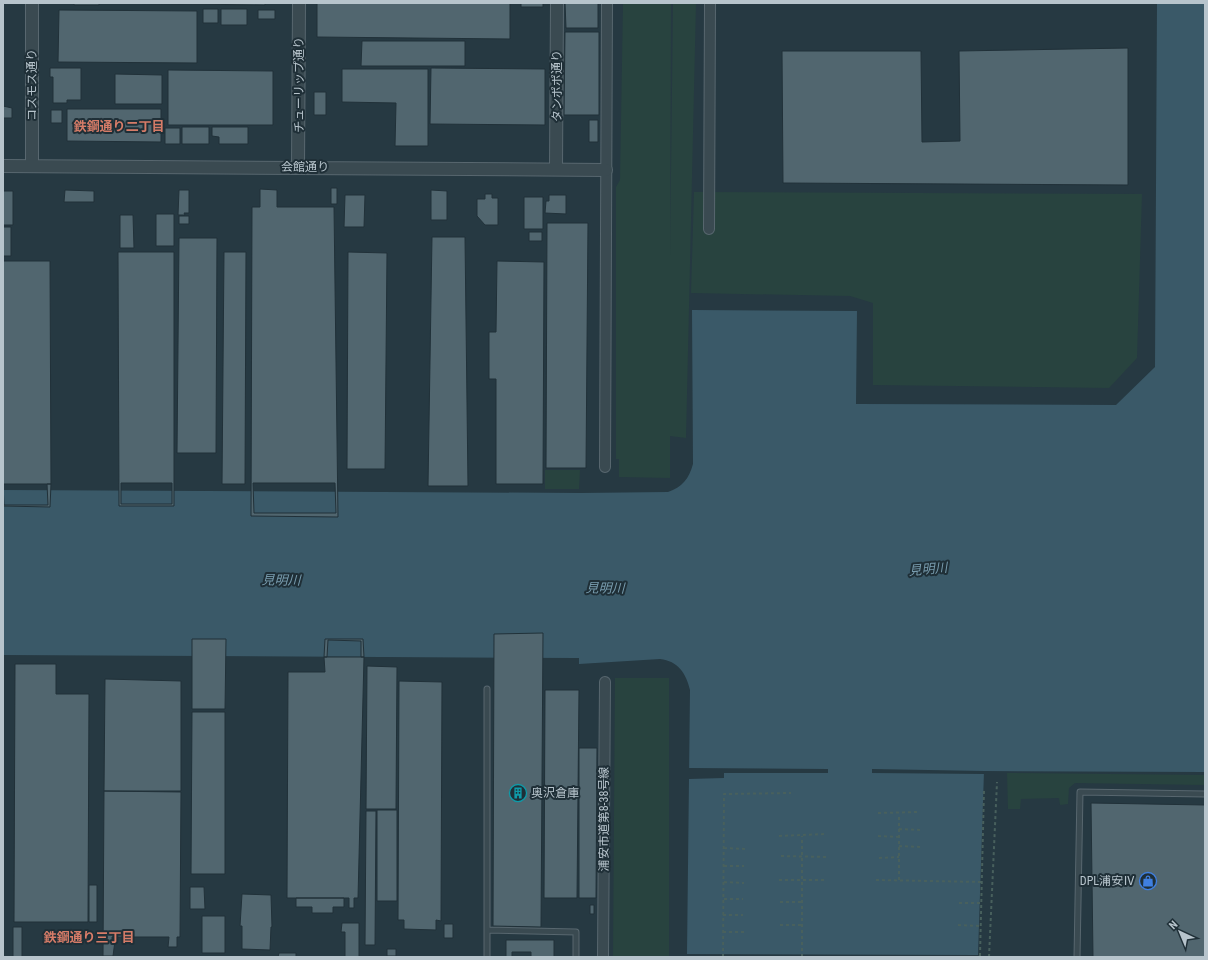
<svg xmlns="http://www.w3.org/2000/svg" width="1208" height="960" viewBox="0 0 1208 960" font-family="'Roboto Condensed','Noto Sans JP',sans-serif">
  <rect width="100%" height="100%" fill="#263942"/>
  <path fill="#28433f" d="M623 3H671L670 258 673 3H696L686 438 670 436V478L619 477V459H616V187L620 180Z
    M694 192 1142 194 1137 358 1109 388 873 385V303L850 296 691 293Z
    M545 470H580L579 489H545Z
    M615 678H669V957H613Z
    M1007 773 1205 775V785L1075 783 1069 788 1068 804 1060 805 1059 798 1021 799 1020 809H1008Z"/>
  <path fill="#3a5968" d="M1157 3H1205V772L984 771 978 955 687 954 690 690C686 673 678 661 660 659L579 664V658L3 655V490L581 493 668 492C682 487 689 479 693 464L692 310 857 311 856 404 1116 405 1155 367Z"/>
  <path fill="#263942" d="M689 768 828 769V773H724V778L689 779Z
    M872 769 984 771V774L872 773Z"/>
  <path fill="#51666f" stroke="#213139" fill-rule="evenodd" d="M74 3H99V5H74Z
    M100 3H265V5Z
    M317 3H510V39L317 37Z
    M521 3H543V7H521Z
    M565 3H598V28H566Z
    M203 9H218V23H203Z
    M221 9H247V25H221Z
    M59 10 197 11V63L58 62Z
    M258 10H275V19H258Z
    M565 32H599V115H564Z
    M362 41H465V66H361Z
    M1128 48V185L783 183 782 51H921L922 142 960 141 959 51Z
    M50 68H81V100H67V103H53V77H50Z
    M431 68 545 69V125L430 124Z
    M342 69H428V146H395L396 103 342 102Z
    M168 70 273 71V125H168Z
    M115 74 162 75V104H115Z
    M314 92H326V115H314Z
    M3 106 12 108V118H3Z
    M67 109H161V142L67 141Z
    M51 110H62V123H51Z
    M589 120H598V142H589Z
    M182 127H209V144H182Z
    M212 127H248V144H219V137L212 136Z
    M165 128H180V144H165Z
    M331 188H337V204H331Z
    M260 189 277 190V207H334L338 517 251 516 252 207H260ZM253 483H335L336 513H254Z
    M65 190 94 191V202H64Z
    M179 190H189V213H184L185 215H178Z
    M431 190 447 191V220H431Z
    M3 191H13V225H3Z
    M485 194H492V198H498V225H485L477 216V199H485Z
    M345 195H365L364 227H344Z
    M549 195H566V214L545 213 546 201H549Z
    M524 197H543V229H524Z
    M156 214H174V246H156Z
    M120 215H133L134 248H120Z
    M179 216H189V224H179Z
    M547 223H588L586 468H546Z
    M3 227H11V256H3Z
    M529 232H542V241H529Z
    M432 237H465L468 486H428Z
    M179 238H217L216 453H177Z
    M118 252H174V506H119ZM121 483H172V504H121Z
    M224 252H246L245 484H222Z
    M348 252 387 253 385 469H347Z
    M3 261H50L51 484H3Z
    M497 261 544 262 543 484H496V379H489V332H496Z
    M3 484 4 505H48L47 484H51L50 507 3 506Z
    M543 633 541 927 493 926 494 634Z
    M192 639H226L225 709H192Z
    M325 639H363L364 657H361V641L328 640 327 657H324Z
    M324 657H364L358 898H354V908H349V898H287L288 672H325Z
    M15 664H56V694H89L88 922H14Z
    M367 666 397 667 396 809H366Z
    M105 679 181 681V791H104Z
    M399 681 442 682 441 921 436 920V930L404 929V920H398Z
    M545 690H579L577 898H544Z
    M192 712H225V874H191Z
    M579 748H597L596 898H579Z
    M104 791 181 792 180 937H177V947H168L169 937H112V941H115L113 956H103Z
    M1091 803 1205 805V957H1093Z
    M377 810H397V901H377Z
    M366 811H376L375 945H365Z
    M89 885H97V922H89Z
    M190 887H204L205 909H190Z
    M242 894 271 895 272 927H271L270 950 242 949V926H240Z
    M296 898H344V907H333V913H312V907H296Z
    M590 905H594V914H590Z
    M202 916H225V953H202Z
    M342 923H359V957H345V932H341Z
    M444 924H453V938H444Z
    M13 927H22V957H13Z
    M506 940H554V957H531V952H512V957H506Z
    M387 949H396V956H387Z
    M279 953H296V957H278Z"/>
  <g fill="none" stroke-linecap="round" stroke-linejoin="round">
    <g stroke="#58676f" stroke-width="7">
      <path id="service" d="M487 930 576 932V957
        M487 957V689
        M1077 957 1080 792 1205 794"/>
    </g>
    <g stroke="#58676f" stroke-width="12">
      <path id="minor" d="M709 229 710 3
        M605 467 607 3
        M603 957 605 682"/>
    </g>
    <g stroke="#58676f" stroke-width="14">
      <path id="tertiary" d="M3 166 606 170
        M32 166V3
        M298 167 299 3
        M556 168 557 3"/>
    </g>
    <path stroke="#48605d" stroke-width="2" stroke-dasharray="3 3" stroke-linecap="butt" d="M878 813 919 812
      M899 829 921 830
      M779 836 824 834
      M878 836 899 837
      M899 846 920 847
      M724 848 745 849
      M781 856 827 857
      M879 858 899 857
      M724 866H744
      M779 880H826
      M876 880 982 882
      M899 880V814
      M724 882 744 883
      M724 899H743
      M780 902H802
      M959 903H981
      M723 915H743
      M780 925H802
      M958 925 981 926
      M723 932H744
      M980 956 984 789
      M723 957 724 794 791 793
      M802 957V836
      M989 957 997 782"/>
    <use href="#service" stroke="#3a4a51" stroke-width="5"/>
    <use href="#minor" stroke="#3a4a51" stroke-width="10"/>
    <use href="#tertiary" stroke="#3a4a51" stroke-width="12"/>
  </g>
  <defs>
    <g id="building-ring" transform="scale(0.9)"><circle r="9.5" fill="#1f2f37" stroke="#0f9aa8" stroke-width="1.5"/><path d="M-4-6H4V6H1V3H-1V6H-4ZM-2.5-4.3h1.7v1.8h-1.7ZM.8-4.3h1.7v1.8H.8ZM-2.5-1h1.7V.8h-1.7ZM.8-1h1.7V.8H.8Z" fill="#0f9aa8"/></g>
    <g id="shop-ring" transform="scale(0.9)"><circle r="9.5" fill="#1f2f37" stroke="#3f7fe0" stroke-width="1.5"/><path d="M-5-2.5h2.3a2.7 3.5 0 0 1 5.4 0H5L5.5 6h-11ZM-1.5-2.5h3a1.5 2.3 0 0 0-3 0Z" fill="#3f7fe0"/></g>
  </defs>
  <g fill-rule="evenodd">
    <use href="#building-ring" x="518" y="793"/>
    <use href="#shop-ring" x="1148" y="881"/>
  </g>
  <g text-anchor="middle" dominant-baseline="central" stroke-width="4" stroke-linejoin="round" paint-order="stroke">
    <g font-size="12" fill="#b7c4cc" stroke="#1f2f37">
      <text transform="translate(32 85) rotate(-90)">コスモス通り</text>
      <text transform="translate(299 85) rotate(-90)">チューリップ通り</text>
      <text transform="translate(557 86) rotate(-90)">タンポポ通り</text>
      <text x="305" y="167">会館通り</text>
      <text transform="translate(604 819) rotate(-90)">浦安市道第8-38号線</text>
    </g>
    <g font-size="12" fill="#b7c4cc" stroke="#1f2f37" text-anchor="start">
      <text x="531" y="793">奥沢倉庫</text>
      <text x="1135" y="881" text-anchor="end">DPL浦安Ⅳ</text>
    </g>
    <g font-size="13" font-weight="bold" fill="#d67c68" stroke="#1f2f37">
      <text x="119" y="126">鉄鋼通り二丁目</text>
      <text x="89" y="937">鉄鋼通り三丁目</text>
    </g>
    <g font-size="13" font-style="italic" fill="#789cae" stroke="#1f2f37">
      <text transform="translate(928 569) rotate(-5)">見明川</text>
      <text transform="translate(281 580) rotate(1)">見明川</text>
      <text transform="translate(605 588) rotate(1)">見明川</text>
    </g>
  </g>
  <rect width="1208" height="960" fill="none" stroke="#b7c4cc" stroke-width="8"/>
  <g transform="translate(1180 932) rotate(316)" stroke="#1f2f37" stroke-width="3" paint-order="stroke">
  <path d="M0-3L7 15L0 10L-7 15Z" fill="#b7c4cc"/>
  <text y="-6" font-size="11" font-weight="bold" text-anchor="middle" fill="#b7c4cc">N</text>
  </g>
</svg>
